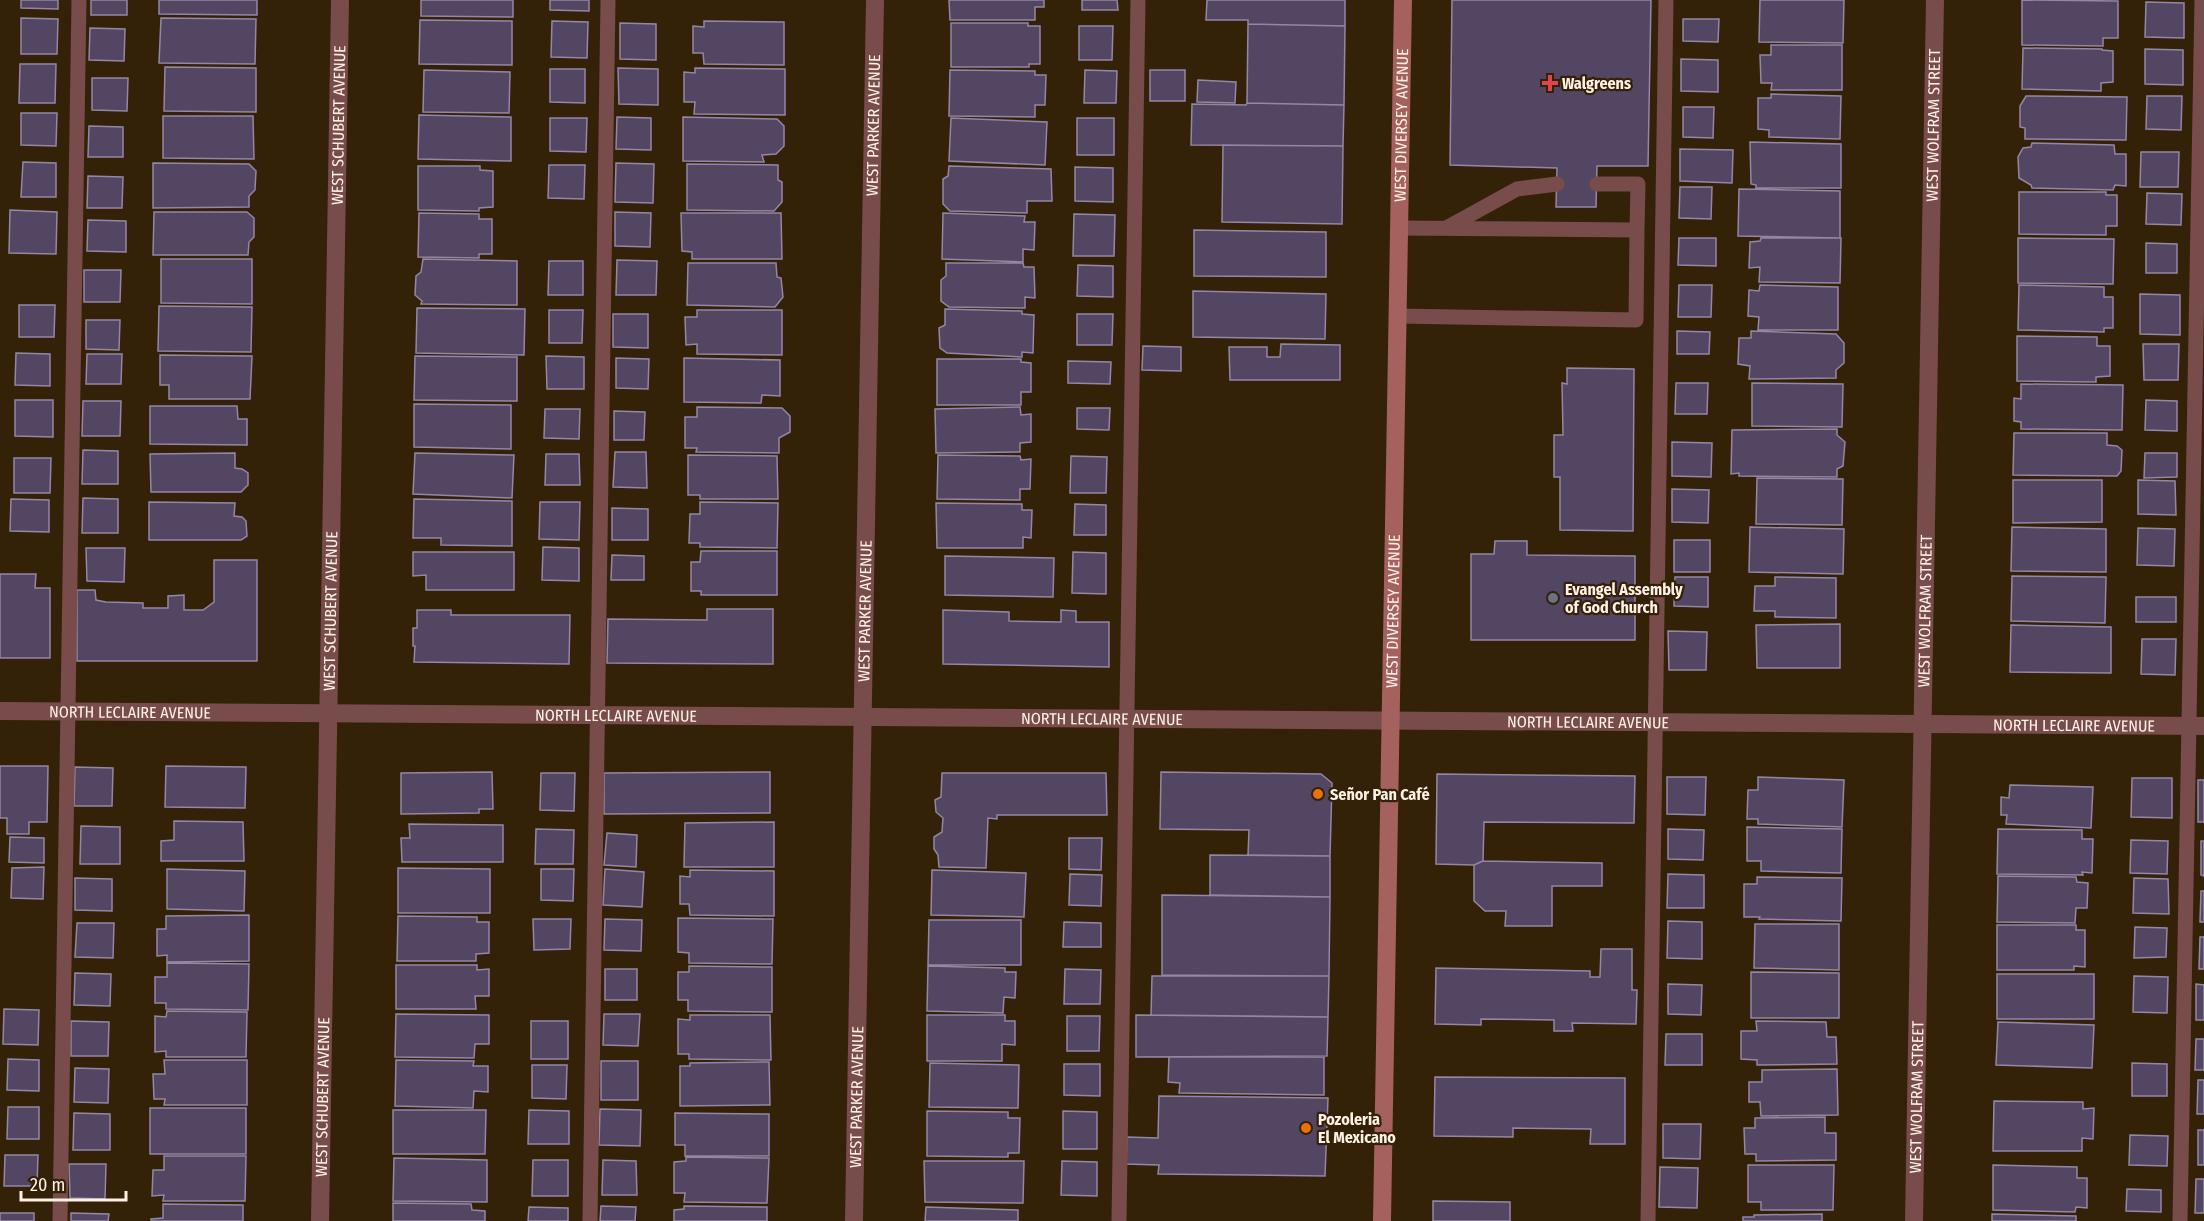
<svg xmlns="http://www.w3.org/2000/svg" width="2204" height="1221" viewBox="0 0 2204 1221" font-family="'Fira Sans Condensed',sans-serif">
  <rect width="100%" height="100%" fill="#332108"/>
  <path fill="#524662" stroke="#9487a6" stroke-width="1.5" d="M21 0H58V9L21 8Z
    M91 0H127V15H91Z
    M159 0H257V15L159 14Z
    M421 0H513V17L421 16Z
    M550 0H589V11L550 10Z
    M949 0H1044V7H1035V20H950Z
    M1082 0H1117L1118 10H1082Z
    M1207 0H1345V26L1248 24V20H1206Z
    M1452 0H1651L1648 166H1597L1596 207H1556L1557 168 1450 165Z
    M1760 0H1844L1843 43 1759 42Z
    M2022 0 2118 1V38H2103V46L2022 45Z
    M2146 2 2184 3V38L2145 37Z
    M21 18 58 19 57 54H21Z
    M161 18 256 19 255 64 159 63Z
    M1683 19H1719L1718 42 1683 41Z
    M420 20 512 21V65L419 64Z
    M552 21 588 22 587 58 551 57Z
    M704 21 784 22V65L704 64 703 53H693V26L704 27Z
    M620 23 656 24V60L620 59Z
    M951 23H1028V26H1040V64H1029V67H951Z
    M1248 24 1345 26 1344 105 1247 103Z
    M1079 26H1113L1112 60H1079Z
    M90 28 125 29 124 61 89 60Z
    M1771 45H1842V90H1771L1772 83H1761L1760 55H1771Z
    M2023 48 2102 49V50L2113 51V82L2101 83V91L2022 89Z
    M2145 49 2183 50V85L2145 84Z
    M1681 59 1718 60V92L1681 91Z
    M20 64H56L55 103H19Z
    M165 67 256 68V112L164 111Z
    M618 68 658 69V105L619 104Z
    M695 68 785 69V115L694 114 695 102H684V72L695 73Z
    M550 69H585V103L550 102Z
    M424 70 510 72 509 113 423 112Z
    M950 70 1035 71V75H1046L1045 105H1035V117L949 116Z
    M1085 70 1117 71 1116 103H1084Z
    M1150 70H1185V101H1150Z
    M92 78H128L127 111 92 110Z
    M1198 80 1236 82 1235 103 1197 102Z
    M1771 94 1841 96 1840 139 1769 137V130L1758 129V98H1771Z
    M2026 96 2127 97 2126 140 2025 139V128L2020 127V106Z
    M2147 96H2182L2181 130 2146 129Z
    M1247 103 1344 105 1343 146 1191 145 1192 104 1246 105Z
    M1683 107H1714L1713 138 1683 137Z
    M21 113H57L56 146 21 145Z
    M419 115 511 117V161L418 159Z
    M163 116H253L254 159 163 158Z
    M617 117 651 118V150L616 149Z
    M683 117 777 119 784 126V146L776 154 762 155 764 162 683 161Z
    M550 118H587L586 152 550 151Z
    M951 118 1047 122 1045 165 949 161Z
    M1077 118H1114V155H1077Z
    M89 126 123 127V157H88Z
    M1750 142 1841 144V188H1756V185L1751 184Z
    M2032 143 2114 145 2115 154H2126V186L2115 185 2113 190 2032 188 2031 185 2019 178 2018 157 2023 148 2031 147Z
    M1223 145 1343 146 1342 224 1222 222Z
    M1680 149 1733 150 1732 183 1680 181Z
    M2141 152H2179L2178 187H2140Z
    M23 162 56 163V197H21Z
    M153 163 249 164 256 171 255 190 249 196V207L153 208Z
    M616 163 654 164 653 203 615 202Z
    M687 164 778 165V180L782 182V202L774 211 687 210Z
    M549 165H585L584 199 548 198Z
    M418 166H480V170L493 171V207L479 208V211L418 210Z
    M949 166 1051 169 1052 201H1027V213L950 211 943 204V179L948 176Z
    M1075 167 1113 168V202L1075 201Z
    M88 176 123 177 122 208H87Z
    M1680 187H1712L1711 219 1679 218Z
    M1739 189 1840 191V238L1738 236Z
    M2019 192H2106V195H2117V226H2106V235L2019 234Z
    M2147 193 2182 194 2181 225 2146 224Z
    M10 210 57 212 56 254 9 253Z
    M154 212H247L254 218V237L249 242 248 255H153Z
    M615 212 651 213 650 247 615 246Z
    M419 213 479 214V219H492V254H479V258L418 257Z
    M681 213H781L782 259H692V252L682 251Z
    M943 213 1025 216 1024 222H1035L1034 250 1023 249V262L942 259Z
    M1074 214 1115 215 1114 256H1073Z
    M88 220 126 221V252L87 251Z
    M1194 230 1326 232V277L1194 276Z
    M1679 238H1716V266L1678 265Z
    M1761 238H1841L1840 283 1759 282 1760 267 1749 268 1750 242 1760 241Z
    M2018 238 2114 239 2113 284 2018 283Z
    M2146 243 2177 244V273H2146Z
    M161 259H252V304L161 303Z
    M423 259 517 261V305L421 304 422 301 415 295 416 276 421 272Z
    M617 260 657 261 656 295H616Z
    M549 261H583V295H548Z
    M688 263H776L777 277 781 278 783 297 775 307 687 305Z
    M946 263H1023L1024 267H1034L1035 298 1025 297V308L949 307 941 301V280L946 276Z
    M1078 265 1113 266V297L1077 296Z
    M84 270H121L120 302H84Z
    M1679 285H1712L1711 317H1678Z
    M1760 285 1838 287V330H1758L1759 317 1748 316 1749 290 1759 291Z
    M2019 285 2104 287V297H2113V328H2104V332L2018 330Z
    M1193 291 1326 294 1325 339 1193 337Z
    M2140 294 2180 295V335L2140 334Z
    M19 305H55L54 337H19Z
    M159 306 252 307 251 352 158 351Z
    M417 308 525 309 524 355 416 353Z
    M945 309 1022 311V314L1034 315 1033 353 1022 352V357L947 353 940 348 939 328 945 325Z
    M549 310H583L582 343H549Z
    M697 310H782V355L697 354V344L686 345 685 317H697Z
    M613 314H648V348L613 347Z
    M1077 314H1113L1112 345H1077Z
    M86 320H120L119 350 86 349Z
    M1677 331 1710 332 1709 354H1677Z
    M1751 331 1836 334 1844 343V363L1836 370V378L1749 379 1750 366 1738 364 1739 338H1751Z
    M2017 336 2097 337V346H2110V376L2096 377V382L2017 381Z
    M1281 344 1340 345V380H1230L1229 347H1267V357H1280Z
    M2143 344H2179L2178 380H2144Z
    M1143 346 1181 347V371L1142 370Z
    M16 353 50 354V386L15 385Z
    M87 354H122L121 384H86Z
    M160 355 252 356 250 399H169V385H160Z
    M415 356 517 357V401L414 400Z
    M546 356 584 357V389H547Z
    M616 358 649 359 648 389 616 388Z
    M684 358 780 360V396L762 395 761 403 684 402Z
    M937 359H1021V362L1031 363V392H1021V405H937Z
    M1068 361 1111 362 1110 384 1068 383Z
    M1567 368 1634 369 1633 531 1560 530V477H1554V435H1563L1562 383 1567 384Z
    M1676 383H1708L1707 414H1675Z
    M1752 383 1843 384 1842 427 1752 426Z
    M2021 384 2123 385 2122 430 2021 429V422L2014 421V398L2021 399Z
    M15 400H53V437L15 436Z
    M2146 400 2177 401V431L2145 430Z
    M83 401H121L120 436H82Z
    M414 404 511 405V449L414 447Z
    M150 406H237L238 419H247V445L150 444Z
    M697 407 782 408 790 416V432L779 438V453L696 452 697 448H685V417H697Z
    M1020 407 1021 415 1031 414V442L1020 443V452L936 453 935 409Z
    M1077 408H1110L1109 430 1077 429Z
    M545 409H580L579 439 544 438Z
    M614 411 645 412 644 440H614Z
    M1837 429V435L1845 442 1843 466 1837 469V477L1739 476V473L1731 474 1732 430Z
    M2014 433H2107V445L2117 446 2122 450 2121 471 2117 476 2013 475Z
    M1672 442 1712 443 1711 477 1672 476Z
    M83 450 118 451V484H82Z
    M615 452H646L647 488 613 487Z
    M235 453V468L242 469 248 473V485L241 492H151L150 454Z
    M415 453 514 455 512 498 413 494Z
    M2145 453H2177V477L2144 478Z
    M546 454H579L580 485H545Z
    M688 455 777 456 778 499H700V495H688Z
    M938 455 1020 456 1021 460 1031 459 1030 489H1020V500L937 499Z
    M1071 456 1107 457 1106 493H1070Z
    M14 458H51L50 493H14Z
    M1757 478 1843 479 1842 525 1756 524Z
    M2013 480H2102V522L2013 523Z
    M2138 480 2175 481 2176 515 2138 514Z
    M1672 489 1709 490 1708 523 1672 522Z
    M83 498 118 499V533H82Z
    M11 499 49 500V532L10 531Z
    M414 499 512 501V546L441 545V538H413Z
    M149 502 235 503 234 516 242 517 246 521 247 536 241 540H149Z
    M540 502H580L579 540 539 539Z
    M700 502 778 503 777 548 700 547V543H689L690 514H700Z
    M936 503 1022 504V510H1032L1031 538 1023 537V548H937Z
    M1075 504 1106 505V535H1074Z
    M612 508 648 509V540H612Z
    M1750 527 1844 529 1843 574 1749 572Z
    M2012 527 2106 529V572L2011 571Z
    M2138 528 2175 529 2174 566 2137 565Z
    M1674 540H1710V572H1674Z
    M1495 541H1527V555L1635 556V640H1471V554H1494Z
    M543 547 579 548V581L542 580Z
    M86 548H125L124 582 87 581Z
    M701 551H777V595H701V591H691V562H700Z
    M413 552H514V590H426V575L413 576Z
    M1073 552 1106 553V594L1072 593Z
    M612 555 644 556V580H611Z
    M945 556 1054 558 1053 597 945 595Z
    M214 560H257V661H77V590H95L96 600 106 602 143 603V608H168V596L184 595V610H203L214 602Z
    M0 574H36L35 588H50V658H0Z
    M2012 576 2106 577 2105 623 2011 621Z
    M1675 577H1708V607L1674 606Z
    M1775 577 1836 578V618L1775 617V611H1754L1755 586H1775Z
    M2136 597H2176V622H2136Z
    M707 609H773V664L607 663 608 619 707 620Z
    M417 610H451V615H570L569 664 414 662 415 646H413V628H417Z
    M943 610 1009 612V621L1061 622V610L1076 611V622H1109V667L943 664Z
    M1840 624V668H1757L1756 625Z
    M2011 625 2111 627V673L2010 672Z
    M1668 631 1707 632 1706 670H1669Z
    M2142 639H2176L2175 675 2141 674Z
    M0 766H48L47 822H29V834H7V818H0Z
    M166 766 246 767 245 808 165 807Z
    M75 767 113 768 112 806H74Z
    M492 772 493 809H479V813L401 814V773Z
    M770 772V813L604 814V773Z
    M1161 772 1321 774 1332 783 1330 856 1248 855 1249 830 1160 829Z
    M541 773H575L574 811 540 810Z
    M942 773H1106L1107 815H997V819L988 818 986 868 939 867 938 855 934 849V837L942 832 943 818 936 812 935 800 941 797Z
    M1437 774 1635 776 1634 823 1484 822 1483 861 1474 865 1436 864Z
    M1667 777H1706L1705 815 1667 814Z
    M1758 777 1844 780 1842 827 1758 824V819H1747L1748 790H1758Z
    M2132 778H2172V818L2131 817Z
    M2198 780H2204V822H2198Z
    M2010 785 2093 787 2091 828 2006 824 2007 815H2001V797L2009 798Z
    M174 821 243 822 244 861H161V841L174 840Z
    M774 822V867H684L685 823Z
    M409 824 503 825V862H402L401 838H410Z
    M81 826 120 827V864H80Z
    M1747 827 1842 829 1841 873 1761 871V861H1747Z
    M536 829 574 830 573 864H535Z
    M1668 829 1704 830 1703 860 1668 859Z
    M1998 829 2082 830V839H2093L2092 873 2082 872 2083 875 1997 874Z
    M607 833 637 835 636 867 604 865Z
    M10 837 44 838V863L9 862Z
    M1069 838H1102L1101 870 1069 869Z
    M2131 840 2168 841 2167 874 2130 873Z
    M2201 841H2204V876L2201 875Z
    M1210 855 1330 856V897L1210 895Z
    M1483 861 1602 863V886H1552V926H1505L1506 911H1485L1474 901V865Z
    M44 867 43 899 11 898 12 868Z
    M398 868 490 869V913H398Z
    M167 869 245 871 244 911 167 909Z
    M541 869H574L573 901 541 900Z
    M605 869 644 872 642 907 603 905Z
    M690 870 774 871V916L690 915 689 904H680V876L690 877Z
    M932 870 1026 873 1024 917 931 915Z
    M1070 874 1102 875 1101 906 1069 905Z
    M1668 874 1704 875V908H1667Z
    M1998 876 2076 877 2077 882 2088 883 2087 908H2076L2075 923 1997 922Z
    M1757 877 1842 878 1841 921 1759 919 1760 917H1744V884H1757Z
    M75 878 112 879V911L75 910Z
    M2134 878 2168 879 2169 914 2133 913Z
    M2201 891H2204V922H2200Z
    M1162 895 1330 897 1329 976 1162 975Z
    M249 915V961L167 962V955L157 956V929H166V916Z
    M398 916 477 917V922H489V953L476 954V961H397Z
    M678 918 773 919 772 964 689 963V953L678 952Z
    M533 919H571L570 949 534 950Z
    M605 919 642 920 641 951 604 950Z
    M929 920H1021V965H928Z
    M1668 921 1702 922V959L1667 958Z
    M1064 922 1101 923V947H1063Z
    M77 923H114L113 958 75 957Z
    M1755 924H1839V970L1754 968Z
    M1997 925H2076V930H2085V967L2074 966V970H1997Z
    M2135 927 2167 928 2166 957 2134 958Z
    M2200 937H2204V969H2199Z
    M1601 949H1632V990H1637L1636 1024 1572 1023 1573 1031H1554V1020L1481 1019V1025L1435 1024 1436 968 1590 971V977H1600Z
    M167 963 249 964 248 1010 166 1009V1003H155V977H167Z
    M396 965H477V970L489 969V996H475L476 1009H396Z
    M689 966 772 967V1012L688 1011V1000H678V972H689Z
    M928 966 1005 968V972H1016L1015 998 1004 997 1003 1013 927 1011Z
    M605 969H637V1000H605Z
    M1065 969 1101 970 1100 1004H1064Z
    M1751 972 1839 973V1018H1751Z
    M75 973 111 974 110 1006 74 1005Z
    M1997 974H2094V1019H1997Z
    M1152 976H1329L1328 1017 1151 1015Z
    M2134 976 2168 977 2167 1013 2133 1012Z
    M1668 984 1702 985 1701 1015 1668 1014Z
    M2196 984 2204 985V1020H2196Z
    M4 1009 39 1010 38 1045 3 1044Z
    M167 1011 247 1012 246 1057H166V1051L155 1052V1016L166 1017Z
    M396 1014 489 1015V1044H475L474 1058 395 1057Z
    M604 1014H640L638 1046 603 1045Z
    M690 1015H770L771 1060 689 1059V1054H678V1019L690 1020Z
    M927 1015H1005V1021H1015V1045L1002 1044V1061H927Z
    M1136 1015 1328 1017 1327 1056 1136 1057Z
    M1067 1016H1100L1099 1051H1067Z
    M71 1021 109 1022 108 1056H71Z
    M531 1021H568V1059H531Z
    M1756 1021 1826 1022 1827 1037H1836L1837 1064 1757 1065V1060L1741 1059V1031H1757Z
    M1998 1022 2094 1025 2092 1068 1996 1065Z
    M1666 1034H1702V1065H1665Z
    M2196 1039H2204V1070H2195Z
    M1169 1057H1324V1095L1179 1093 1180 1083 1168 1082Z
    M8 1059 39 1060V1091L7 1090Z
    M164 1060H247V1105H164L165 1099H154L153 1074H165Z
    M396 1060 474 1061 473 1066H488V1092L474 1091 473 1108 395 1106Z
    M601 1061H638V1100H601Z
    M769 1062 770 1105 680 1106V1066H690V1063Z
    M930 1063 1019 1065 1018 1108 929 1107Z
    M2132 1063 2167 1064V1096H2132Z
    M1064 1064H1100V1096L1064 1095Z
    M532 1065H567L566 1099 532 1098Z
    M75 1068 109 1069 108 1103 74 1102Z
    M1837 1069 1838 1115 1761 1116 1760 1102H1749V1082H1762V1070Z
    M1435 1077 1625 1078V1144H1590L1591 1129 1513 1128V1137L1434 1136Z
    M2198 1080H2204V1114H2197Z
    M1159 1096 1328 1098 1325 1176 1158 1174 1159 1165 1126 1164 1127 1137 1158 1138Z
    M1994 1101 2083 1102V1109L2094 1108 2093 1139 2082 1138V1151H1993Z
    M8 1107H39V1139H7Z
    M150 1108H246V1154H150Z
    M600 1109 641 1110 640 1146 599 1145Z
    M393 1110H486L485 1154H393Z
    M529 1110 569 1111V1144H528Z
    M927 1111 1008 1112V1118H1020L1019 1153H1008V1157L927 1156Z
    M1063 1111 1097 1112V1149H1063Z
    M74 1113 110 1114V1150H73Z
    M675 1113 769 1114V1156H685V1145H675Z
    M1825 1117V1133H1836V1160L1756 1161V1154H1745L1744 1128H1755V1118Z
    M1663 1124H1701L1700 1159 1663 1158Z
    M2198 1130H2204V1165H2198Z
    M2130 1135 2168 1136 2167 1166 2129 1165Z
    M5 1155H38L37 1186H4Z
    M164 1156H246L245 1201H163L164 1195 152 1196 153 1170H164Z
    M686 1157 769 1158 767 1203 684 1202 685 1193H674V1162L686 1161Z
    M394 1158 487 1160V1202L393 1201Z
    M533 1160H568V1196H532Z
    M603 1160 636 1161 637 1195H602Z
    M924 1161H1024L1023 1203 925 1202Z
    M1062 1161 1097 1162V1196L1061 1195Z
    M69 1164H106L105 1199 70 1198Z
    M1748 1165H1834L1833 1210H1761V1202H1748Z
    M1993 1165 2077 1167V1178H2087V1208L2076 1207 2075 1212 1993 1210Z
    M1660 1167 1698 1168 1697 1208 1659 1207Z
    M2196 1179H2204V1213H2195Z
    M2127 1189 2161 1190V1212L2126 1211Z
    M1433 1201 1510 1202V1221H1433Z
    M393 1203 471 1204 472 1210 485 1211V1221H393Z
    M163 1204 243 1205V1221H151V1219L163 1218Z
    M601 1206 636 1207 635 1221H600Z
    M684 1206 767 1207V1221H674V1210L684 1209Z
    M529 1207 568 1208V1221H528Z
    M926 1207 1018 1210V1221H925Z
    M0 1213H34V1221H0Z
    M71 1213 109 1214 108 1221H71Z
    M1822 1214V1221H1743V1217H1754V1215Z
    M1992 1214 2076 1216V1221H1992Z"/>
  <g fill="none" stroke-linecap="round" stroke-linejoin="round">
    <path stroke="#774c4a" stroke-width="15" d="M1597 184H1638L1637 230
      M1448 227 1517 189 1557 184
      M1397 316 1636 320 1637 230 1398 228
      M60 1221 79 0
      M590 1221 608 0
      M1119 1221 1138 0
      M1648 1221 1666 0
      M2180 1221 2202 0"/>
    <g stroke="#774c4a" stroke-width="18">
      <path id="s1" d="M0 711 2204 726"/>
      <path id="s2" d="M320 1221 340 0"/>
      <path id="s3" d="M854 1221 875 0"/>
      <path id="s4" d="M1914 1221 1935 0"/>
    </g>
    <path stroke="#a4615e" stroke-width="18" id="s5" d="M1382 1221 1403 0"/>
  </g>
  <path fill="#e0444e" stroke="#332108" stroke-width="2" d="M1547 74h6v6h6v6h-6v6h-6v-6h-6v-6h6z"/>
  <circle fill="#6b7280" stroke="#332108" stroke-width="2" cx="1553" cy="598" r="6"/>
  <g fill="#e8710a" stroke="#332108" stroke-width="2">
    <circle cx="1318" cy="794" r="6"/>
    <circle cx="1306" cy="1128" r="6"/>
  </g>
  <g text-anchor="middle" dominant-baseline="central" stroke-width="4.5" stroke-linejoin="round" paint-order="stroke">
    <g font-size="16" font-weight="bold" fill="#fff2e4" stroke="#332108" text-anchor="start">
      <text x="1562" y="83">Walgreens</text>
      <text x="1565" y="589">Evangel Assembly<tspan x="1565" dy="18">of God Church</tspan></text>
      <text x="1330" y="794">Señor Pan Café</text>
      <text x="1318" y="1119">Pozoleria<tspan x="1318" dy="18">El Mexicano</tspan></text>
    </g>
    <g font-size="16" fill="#fff2e4" stroke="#332108">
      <text stroke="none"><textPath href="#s2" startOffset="1096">WEST SCHUBERT AVENUE</textPath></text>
      <text stroke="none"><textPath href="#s3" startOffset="1096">WEST PARKER AVENUE</textPath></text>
      <text stroke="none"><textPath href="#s5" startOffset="1096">WEST DIVERSEY AVENUE</textPath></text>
      <text stroke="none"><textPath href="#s4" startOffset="1096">WEST WOLFRAM STREET</textPath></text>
      <text stroke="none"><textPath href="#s3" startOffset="610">WEST PARKER AVENUE</textPath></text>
      <text stroke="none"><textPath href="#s5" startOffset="610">WEST DIVERSEY AVENUE</textPath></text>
      <text stroke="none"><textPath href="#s4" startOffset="610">WEST WOLFRAM STREET</textPath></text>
      <text stroke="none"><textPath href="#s2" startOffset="610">WEST SCHUBERT AVENUE</textPath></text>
      <text stroke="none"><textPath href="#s1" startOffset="130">NORTH LECLAIRE AVENUE</textPath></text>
      <text stroke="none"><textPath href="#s1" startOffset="616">NORTH LECLAIRE AVENUE</textPath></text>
      <text stroke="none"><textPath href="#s1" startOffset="1102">NORTH LECLAIRE AVENUE</textPath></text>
      <text stroke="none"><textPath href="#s1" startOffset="1588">NORTH LECLAIRE AVENUE</textPath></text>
      <text stroke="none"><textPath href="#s1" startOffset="2074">NORTH LECLAIRE AVENUE</textPath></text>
      <text stroke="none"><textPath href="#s2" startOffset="124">WEST SCHUBERT AVENUE</textPath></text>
      <text stroke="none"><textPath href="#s3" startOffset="124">WEST PARKER AVENUE</textPath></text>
      <text stroke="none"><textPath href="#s4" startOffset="124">WEST WOLFRAM STREET</textPath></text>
    </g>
  </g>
  <path d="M21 1191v9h105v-9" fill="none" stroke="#fff2e4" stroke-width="3"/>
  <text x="30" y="1191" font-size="18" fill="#fff2e4" stroke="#332108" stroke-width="4.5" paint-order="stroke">20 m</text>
</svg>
